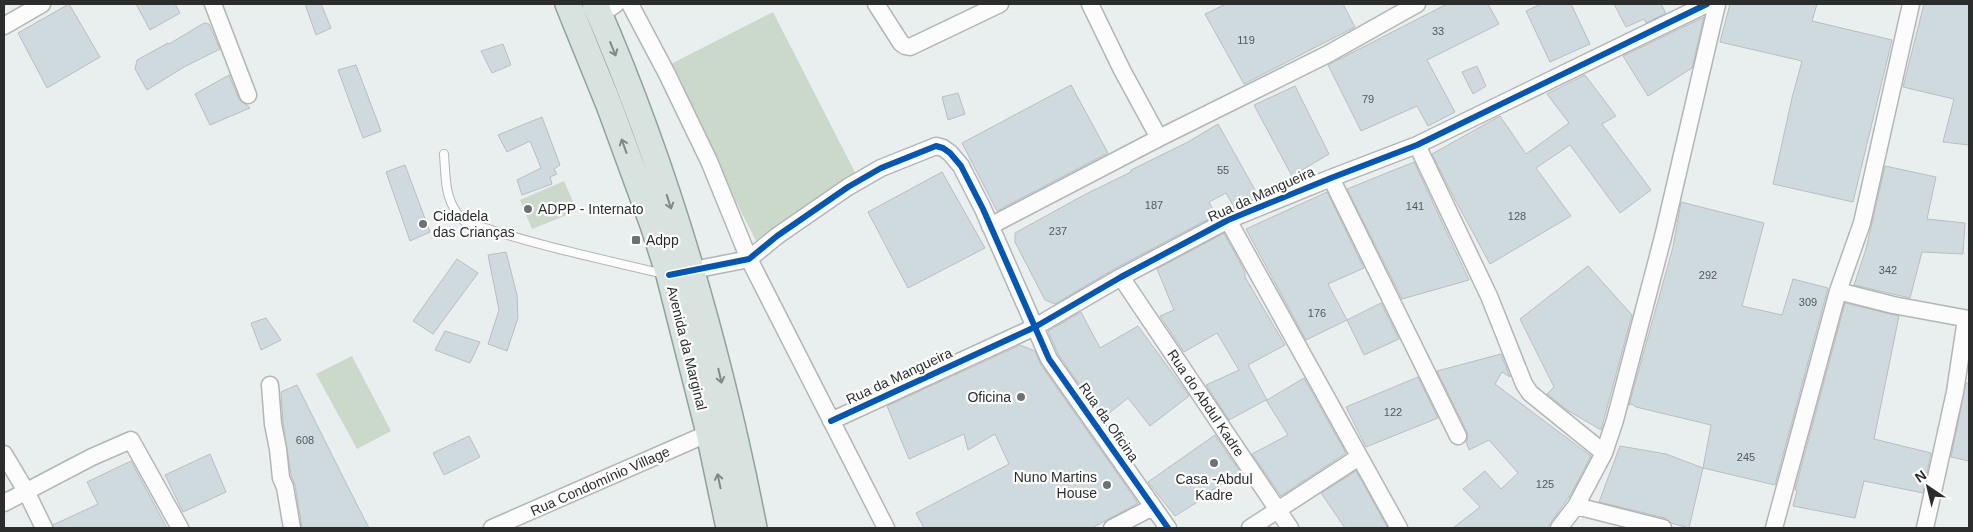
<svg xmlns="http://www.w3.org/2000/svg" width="1973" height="532" viewBox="0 0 1973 532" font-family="Arial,sans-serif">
  <rect width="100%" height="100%" fill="#e9eeee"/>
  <path fill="#cbd9ca" d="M773 12 863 188 757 243 667 66Z
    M564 181 577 211 532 229 520 200Z
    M352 356 391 431 357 449 316 374Z"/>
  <path fill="#cfdadf" stroke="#bbbebe" d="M69 4 100 57 47 88 18 33Z
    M136 4H175L180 13 150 30Z
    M305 4H321L331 28 316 35Z
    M1226 4H1343L1355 27 1244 84 1205 14Z
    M1447 4H1488L1499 24 1427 60 1455 112 1428 126 1417 106 1361 131 1328 65Z
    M1541 4H1571L1590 44 1550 62 1526 11Z
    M1614 4H1661L1666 13 1646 23 1644 19 1626 27Z
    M1730 4H1817L1812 21 1892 40 1853 202 1773 184 1792 98 1802 61 1720 42Z
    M1924 4H1969V145L1943 142 1954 99 1903 87Z
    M1704 17 1692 68 1648 96 1623 56Z
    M204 23 209 24 220 49 184 67 147 90 135 69 137 60 168 43 169 44Z
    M503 44 511 65 492 73 481 51Z
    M356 65 381 131 363 138 338 70Z
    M1477 66 1486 86 1473 94 1462 72Z
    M229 75 239 99 250 108 210 125 195 94Z
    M1585 75 1616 116 1602 124 1651 190 1620 213 1570 145 1536 168 1571 216 1490 264 1452 194 1432 154 1500 116 1526 154 1569 123 1547 94Z
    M1071 85 1108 153 997 211 962 143Z
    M1295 86 1329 154 1292 176 1254 105Z
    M958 93 965 114 948 120 942 97Z
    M542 117 560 165 554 169 557 174 550 177 552 184 522 195 517 180 541 168 530 141 507 152 498 135Z
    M1218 124 1259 197 1234 207 1226 193 1209 202 1216 215 1116 268 1055 304 1045 300 1015 242V233L1084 195 1131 172V170L1188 142Z
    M1414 162 1469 280 1402 299 1347 189Z
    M405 165 430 232 410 241 386 172Z
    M1885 166 1936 177 1927 219 1965 223 1963 254 1922 252 1910 298 1854 285 1866 249Z
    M942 172 985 248 908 288 868 212Z
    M1327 192 1364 268 1328 284 1347 320 1306 340 1246 229Z
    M1681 202 1764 223 1742 306 1782 315 1793 279 1828 288 1775 485 1703 468 1711 425 1636 407 1632 404 1629 405 1673 247Z
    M1224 233 1245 272V277L1285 345 1248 365 1267 400 1304 378 1346 453 1281 496 1252 454 1288 435 1266 400 1229 420 1206 385 1239 370 1217 333 1184 352 1160 316 1174 310 1157 269Z
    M506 252 517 295 518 318 507 351 488 344 499 310 488 255Z
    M457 259 478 273 433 334 413 321Z
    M1588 266 1632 315 1601 430 1567 410 1547 394 1554 387 1520 319Z
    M1381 303 1399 339 1364 355 1347 320Z
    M1845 303 1899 316 1874 439 1931 453 1923 493 1864 481 1855 518 1793 506 1797 491 1795 490Z
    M1081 312 1100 348 1138 326 1189 396 1150 426 1128 398 1103 418 1058 354 1048 331Z
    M266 318 281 340 261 350 251 323Z
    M445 331 480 342 470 363 435 350Z
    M1020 345 1035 351 1041 365 1138 503 1092 528H924L916 513 1009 464 995 434 968 450 964 434 909 459 887 406Z
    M1501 354 1510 377 1502 372 1495 384 1591 456 1571 494 1547 528H1453L1480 507 1463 489 1485 471 1501 489 1518 473 1489 440 1469 450 1466 442 1468 437 1467 432 1437 371Z
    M1418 377 1438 418 1366 447 1346 407Z
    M1966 383H1969V461L1951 457Z
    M297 385 347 485 369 528H302L295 485 291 475 283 423 281 392Z
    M1215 435 1240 472 1211 491 1212 493 1175 516 1148 482Z
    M469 436 480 457 444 475 433 453Z
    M1620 446 1666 454 1703 468 1689 528 1671 523 1665 518 1599 502Z
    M210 454 226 492 183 512 165 475Z
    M131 461 167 528H54L53 525 98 504 87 482Z
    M1356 471 1388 528H1345L1321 493Z"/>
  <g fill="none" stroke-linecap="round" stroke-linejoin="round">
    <g stroke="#b3b6b7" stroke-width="10">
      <path id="service" d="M444 154C446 180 444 202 464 221 530 244 597 258 664 274"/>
    </g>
    <g stroke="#b3b6b7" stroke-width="19">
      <path id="minor" d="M213 4 248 95
        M630 4 667 74 709 161 749 259 886 528
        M876 4 901 43 905 46 910 47 1000 4
        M1090 4 1122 70 1159 138
        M600 15 616 4
        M4 26 42 4
        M1417 145 1489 296 1524 384 1530 393 1604 453
        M1331 178 1458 436
        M1228 220 1399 528
        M990 226 1159 138 1328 54 1417 4
        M683 272 749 259 777 236 848 187 881 168 936 146 943 148 950 153 961 166 983 209 1049 359 1168 528
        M1121 277 1290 528
        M1838 291 1893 305 1969 319
        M270 385 273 424 278 449 281 478 285 487 292 528
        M831 421 1035 327 1121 277 1228 220 1331 178 1417 145 1707 4
        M4 454 26 491 44 528
        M4 503 92 457 131 440 180 528
        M1576 506 1663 528
        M492 528 709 433
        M1112 528 1153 507
        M1250 528 1359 457
        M1559 528 1576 506 1604 453 1615 420 1663 237 1717 4
        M1774 528 1838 291 1862 223 1911 4
        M1925 528 1955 392 1966 319"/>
    </g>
    <g stroke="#8fa29d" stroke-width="28">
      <path id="primary" d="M568 4 609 105 653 225 669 275 709 433 729 528
        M595 4C668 171 719 349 754 528"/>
    </g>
    <use href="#service" stroke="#fcfcfc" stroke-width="8"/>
    <use href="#minor" stroke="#fcfcfc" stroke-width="16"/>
    <use href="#primary" stroke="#d8e3e0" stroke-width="25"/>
    <g stroke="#fff" stroke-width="9">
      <path id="cycleway" d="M669 275 749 259 777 236 848 187 881 168 936 146 943 148 950 153 961 166 983 209 1049 359 1168 528
        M831 421 1035 327 1121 277 1228 220 1331 178 1417 145 1707 4"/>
    </g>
    <use href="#cycleway" stroke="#0057b8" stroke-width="6"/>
  </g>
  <defs><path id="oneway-shaft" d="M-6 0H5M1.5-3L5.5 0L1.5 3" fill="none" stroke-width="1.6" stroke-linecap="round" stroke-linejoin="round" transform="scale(1.25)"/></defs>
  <g stroke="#828886">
    <use href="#oneway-shaft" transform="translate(613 49) rotate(68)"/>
    <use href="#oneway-shaft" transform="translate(624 146) rotate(-110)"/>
    <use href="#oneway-shaft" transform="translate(669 202) rotate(72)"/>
    <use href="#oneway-shaft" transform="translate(720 376) rotate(77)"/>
    <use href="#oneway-shaft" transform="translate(719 481) rotate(-102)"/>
  </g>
  <g fill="#6e7171" stroke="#fff" stroke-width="2">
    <circle cx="528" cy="209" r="5"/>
    <circle cx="423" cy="224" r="5"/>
    <rect x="631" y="235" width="10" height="10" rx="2.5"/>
    <circle cx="1021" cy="397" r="5"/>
    <circle cx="1214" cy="463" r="5"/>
    <circle cx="1107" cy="485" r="5"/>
  </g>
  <g text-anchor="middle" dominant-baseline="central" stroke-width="4.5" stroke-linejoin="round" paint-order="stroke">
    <g font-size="11" fill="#54585a">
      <text x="1438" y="31">33</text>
      <text x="1246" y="40">119</text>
      <text x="1368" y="99">79</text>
      <text x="1223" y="170">55</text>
      <text x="1154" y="205">187</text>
      <text x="1415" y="206">141</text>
      <text x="1517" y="216">128</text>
      <text x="1058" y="231">237</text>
      <text x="1888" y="270">342</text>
      <text x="1708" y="275">292</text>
      <text x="1808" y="302">309</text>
      <text x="1317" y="313">176</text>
      <text x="1393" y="412">122</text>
      <text x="305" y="440">608</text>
      <text x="1746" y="457">245</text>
      <text x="1545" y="484">125</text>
    </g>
    <g font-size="14" fill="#2b2d2d" stroke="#fff">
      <text transform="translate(1261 194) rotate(-24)">Rua da Mangueira</text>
      <text transform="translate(687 348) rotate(76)">Avenida da Marginal</text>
      <text transform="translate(899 376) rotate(-25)">Rua da Mangueira</text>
      <text transform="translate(1206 403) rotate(56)">Rua do Abdul Kadre</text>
      <text transform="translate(1109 422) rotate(55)">Rua da Oficina</text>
      <text transform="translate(600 481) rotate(-24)">Rua Condomínio Village</text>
    </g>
    <g font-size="14" fill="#2b2d2d" stroke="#fff" text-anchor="start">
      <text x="538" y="209">ADPP - Internato</text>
      <text x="433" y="216">Cidadela<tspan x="433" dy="16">das Crianças</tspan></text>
      <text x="646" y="240">Adpp</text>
      <text x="1011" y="397" text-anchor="end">Oficina</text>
      <text x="1097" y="477" text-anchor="end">Nuno Martins<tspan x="1097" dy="16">House</tspan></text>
      <text x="1214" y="479" text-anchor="middle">Casa -Abdul<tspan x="1214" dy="16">Kadre</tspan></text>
    </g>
  </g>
  <rect width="1973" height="532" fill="none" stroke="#2b2d2d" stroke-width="10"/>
  <g transform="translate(1928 487) rotate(325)" stroke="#ffffff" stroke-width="4" paint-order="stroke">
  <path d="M0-4L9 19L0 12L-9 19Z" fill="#2b2d2d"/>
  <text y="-8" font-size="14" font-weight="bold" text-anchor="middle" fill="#2b2d2d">N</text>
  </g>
</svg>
